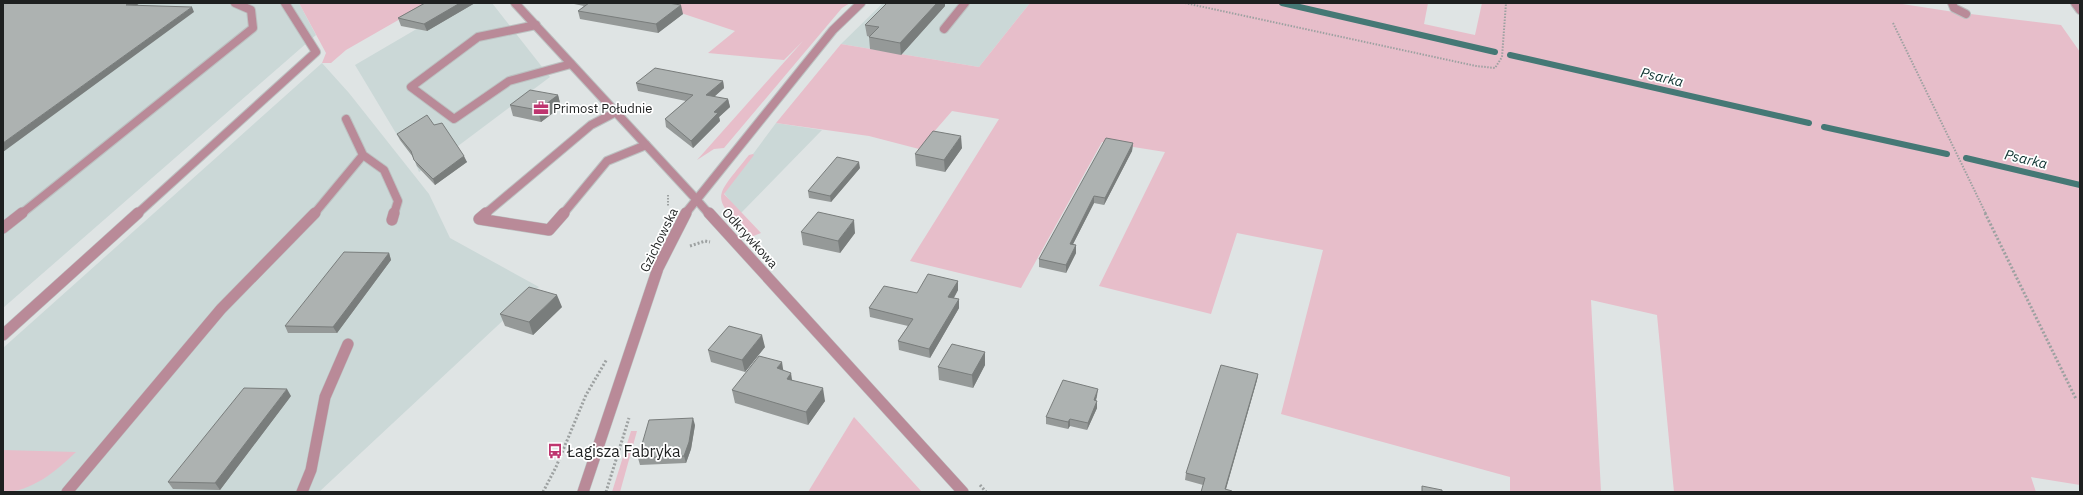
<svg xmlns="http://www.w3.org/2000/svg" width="2083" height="495" viewBox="0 0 2083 495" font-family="'IBM Plex Sans',sans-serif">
  <rect width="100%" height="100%" fill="#dfe4e4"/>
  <path fill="#cbd8d7" d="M3 3H299L316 35 3 308Z
    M461 3H492L550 77 450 152 419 172 413 157 400 140 355 65Z
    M883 3H1030L979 67 841 44Z
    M322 63 349 93 429 194 450 238 539 287 319 492 3 491V348Z
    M776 123 822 130 740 214 724 193Z"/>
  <path fill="#e7beca" d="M299 3H428L346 50 331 63H322L326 53Z
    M651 3H850L842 8 724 148 714 149 697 160 803 41 784 60 708 53 735 31Z
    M1030 3H1428L1424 24 1475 35 1482 3H1896L1954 12 2061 25 2080 52V485L2031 477 2036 492H1674L1657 315 1591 300 1601 492H1510V477L1281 414 1323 250 1237 233 1211 314 1099 286 1165 152 1102 142 1021 288 910 261 999 119 952 111 919 149 869 136 776 123 841 44 979 67Z
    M753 154 754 155 724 194 761 233 751 237C710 195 713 200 749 155Z
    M854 417 922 492H808Z
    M631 431H637L620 492H612Z
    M3 450 76 452C56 471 32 492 3 492Z"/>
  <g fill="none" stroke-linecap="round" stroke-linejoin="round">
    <path stroke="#457875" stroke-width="6" d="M1282 3 1495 52
      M1510 55 1809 123
      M1824 127 1947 154
      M1966 158 2080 185"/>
    <g stroke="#bcc1c1" stroke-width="10">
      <path id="service-far1" d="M1952 3 1954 8 1966 14
        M2075 3 2080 10
        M536 25 478 37 411 87 454 119 509 81 571 64
        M944 29 965 3
        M363 155 384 170 398 201 394 214
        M21 214 253 28 251 10 235 3
        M137 214 316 52 285 3
        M314 214 363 155 346 119
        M485 214 591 125 616 112
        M563 214 607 161 646 145"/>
    </g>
    <g stroke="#bcc1c1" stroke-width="12">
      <path id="service" d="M486 213 479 219 549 230 564 213
        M392 220 394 213
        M3 228 22 213
        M3 335 138 213
        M67 492 221 309 315 213
        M302 492 311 470 325 397 348 344"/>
    </g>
    <g stroke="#bcc1c1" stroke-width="10">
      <path id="minor-far1" d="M696 199 709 214"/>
    </g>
    <g stroke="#bcc1c1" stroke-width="12">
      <path id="minor" d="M709 213 963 492"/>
    </g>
    <g stroke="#bcc1c1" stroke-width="10">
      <path id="tertiary-far1" d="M515 3 696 199
        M685 214 833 30 861 3"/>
    </g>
    <g stroke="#bcc1c1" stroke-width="12">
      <path id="tertiary" d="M583 492 658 268 686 213"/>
    </g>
    <path stroke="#9da1a1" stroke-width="2" stroke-dasharray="1.5 1.5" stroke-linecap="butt" d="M1185 3 1476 66 1495 68 1502 57 1506 3
      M1893 23 1986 214
      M668 195V206"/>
    <path stroke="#9da1a1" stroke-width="3" stroke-dasharray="2 2" stroke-linecap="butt" d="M1985 213 2076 399
      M690 246 705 241 710 242
      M980 485 986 492
      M543 492 556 467 586 395 607 359
      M606 492 629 418"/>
    <use href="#service-far1" stroke="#b98a98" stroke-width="8"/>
    <use href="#service" stroke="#b98a98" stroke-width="11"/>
    <use href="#minor-far1" stroke="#b98a98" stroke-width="8"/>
    <use href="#minor" stroke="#b98a98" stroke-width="11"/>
    <use href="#tertiary-far1" stroke="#b98a98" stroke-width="8"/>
    <use href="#tertiary" stroke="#b98a98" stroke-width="11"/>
  </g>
  <path fill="#959998" d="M425 3H475L427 31 401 26 398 18Z
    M569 3H668L683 14 658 33 580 19 578 11 584 6Z
    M887 3H945V6L901 55 870 49 869 37H870L867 36 865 25Z
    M723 81 724 88 714 97 728 99 730 107 719 117 720 121 693 148 666 127 665 119 686 101 638 91 636 83Z
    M558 95 561 107 541 122 513 116 510 105Z
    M434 125 467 162 435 185 417 166 413 157 400 140 397 134Z
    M1133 143 1132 151 1104 205 1094 203 1073 244 1076 245V253L1066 273 1039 267V259Z
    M962 148 945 172 916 166 915 154Z
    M860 168 831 202 809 198 808 191Z
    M801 232 855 233 840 253 803 245Z
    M389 253 391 260 337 333H288L285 326Z
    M958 281V290L954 298 959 308 930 358 899 350 898 341 908 326 870 317 869 308Z
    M562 307 533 335 505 326 500 314Z
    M765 347 745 372 711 362 708 350Z
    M985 352V365L973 388 939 380 938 367Z
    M783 370 792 380 825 401 808 425 735 403 732 390Z
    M1258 374 1257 380 1226 489 1203 485 1185 480 1186 473Z
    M291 396 220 490 173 489 168 482Z
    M1097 396 1096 401 1097 408 1087 430 1070 426 1068 429 1046 424V417Z
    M695 425 691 449 686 463 640 465 638 458Z"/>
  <path fill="#797d7c" d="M129 3H140L129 11 126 5Z
    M460 3H475L427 31 424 24Z
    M937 3H945V6L901 55 900 43Z
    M681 5 683 14 658 33 656 24Z
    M192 7 194 12 3 152V143Z
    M723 81 724 88 708 102 706 95Z
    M558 95 561 107 541 122 538 110Z
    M728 99 730 107 719 117 720 121 693 148 691 141 714 112Z
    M961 136 962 148 945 172 944 160Z
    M1133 143 1132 151 1104 205 1105 198Z
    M464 156 467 162 435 185 433 179Z
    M859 162 860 168 831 202 830 196Z
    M1094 196V203L1069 252 1070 244Z
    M854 220 855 233 840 253 838 241Z
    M1076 245V253L1066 273V265Z
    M389 253 391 260 337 333 333 327Z
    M958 281V290L949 306 948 297Z
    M557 295 562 307 533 335 529 322Z
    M959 299V308L930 358 929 349Z
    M762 335 765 347 745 372 742 360Z
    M985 352V365L973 388 972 375Z
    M782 362 784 375 777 368Z
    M791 373 793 386 787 379Z
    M1258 374 1257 380 1225 492V489Z
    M823 388 825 401 808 425 806 412Z
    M287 389 291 396 220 490 215 483Z
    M1098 389 1097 396 1093 407 1094 400Z
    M1097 401V408L1087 430 1088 423Z
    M693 418 695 425 691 449 686 463 684 456Z
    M1070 419V426L1068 429V422Z"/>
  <path fill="#adb2b1" stroke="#797d7c" d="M3 3H129L126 5 192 7 3 143Z
    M425 3H460L424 24 398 18Z
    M589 3H668L681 5 656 24 578 11Z
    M887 3H937L900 43 869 37 879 27 865 25Z
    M655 68 723 81 706 95 728 99 714 112 718 113 691 141 665 119 693 95 636 83Z
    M530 90 558 95 538 110 510 105Z
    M427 115 434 125 442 123 464 156 433 179 414 160 411 151 397 134Z
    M933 131 961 136 944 160 915 154Z
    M1106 138 1133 143 1105 198 1094 196 1070 244 1076 245 1066 265 1039 259Z
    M837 157 859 162 830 196 808 191Z
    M818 212 854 220 838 241 801 232Z
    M344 252 389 253 333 327 285 326Z
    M928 274 958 281 948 297 959 299 929 349 898 341 913 319 869 308 884 286 917 293Z
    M529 287 557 295 529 322 500 314Z
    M729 326 762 335 742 360 708 350Z
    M952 344 985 352 972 375 938 367Z
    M759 356 782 362 777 368 791 373 787 379 823 388 806 412 732 390Z
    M1221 365 1258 374 1225 489 1232 491V492H1201L1205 478 1186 473Z
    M1063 380 1098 389 1094 400 1097 401 1088 423 1070 419 1068 422 1046 417Z
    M244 388 287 389 215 483 168 482Z
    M693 418 689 442 684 456 638 458 649 420Z
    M1422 486 1442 490V492H1422Z"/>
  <defs>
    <g id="office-bare" transform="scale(1.2)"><path d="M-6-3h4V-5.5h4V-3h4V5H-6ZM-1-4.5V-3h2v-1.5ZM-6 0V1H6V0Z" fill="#be356f" stroke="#fff" stroke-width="2.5" paint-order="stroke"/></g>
    <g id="bus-bare" transform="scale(1.2)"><path d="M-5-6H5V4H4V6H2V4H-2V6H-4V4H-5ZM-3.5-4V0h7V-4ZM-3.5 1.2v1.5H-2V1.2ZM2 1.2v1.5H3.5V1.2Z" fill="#be356f" stroke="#fff" stroke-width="2.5" paint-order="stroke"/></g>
  </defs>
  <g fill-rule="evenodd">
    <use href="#office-bare" x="541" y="108"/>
    <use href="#bus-bare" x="555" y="451"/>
  </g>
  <g text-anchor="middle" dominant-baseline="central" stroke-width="3.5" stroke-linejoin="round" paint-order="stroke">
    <g font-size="13" fill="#1e2020" stroke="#fff" text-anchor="start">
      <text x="553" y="108">Primost Południe</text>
    </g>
    <g font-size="13" fill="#1e2020" stroke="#fff">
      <text transform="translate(750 238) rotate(48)">Odkrywkowa</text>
      <text transform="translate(659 240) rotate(-64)">Gzichowska</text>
    </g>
    <g font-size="14" font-style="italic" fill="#0c312f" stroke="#fff">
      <text transform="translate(1662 77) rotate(13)">Psarka</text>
      <text transform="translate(2026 159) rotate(13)">Psarka</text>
    </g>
    <g font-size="16" fill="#1e2020" stroke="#fff" text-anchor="start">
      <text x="567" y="451">Łagisza Fabryka</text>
    </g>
  </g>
  <rect width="2083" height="495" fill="none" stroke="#1e2020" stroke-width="8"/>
</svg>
